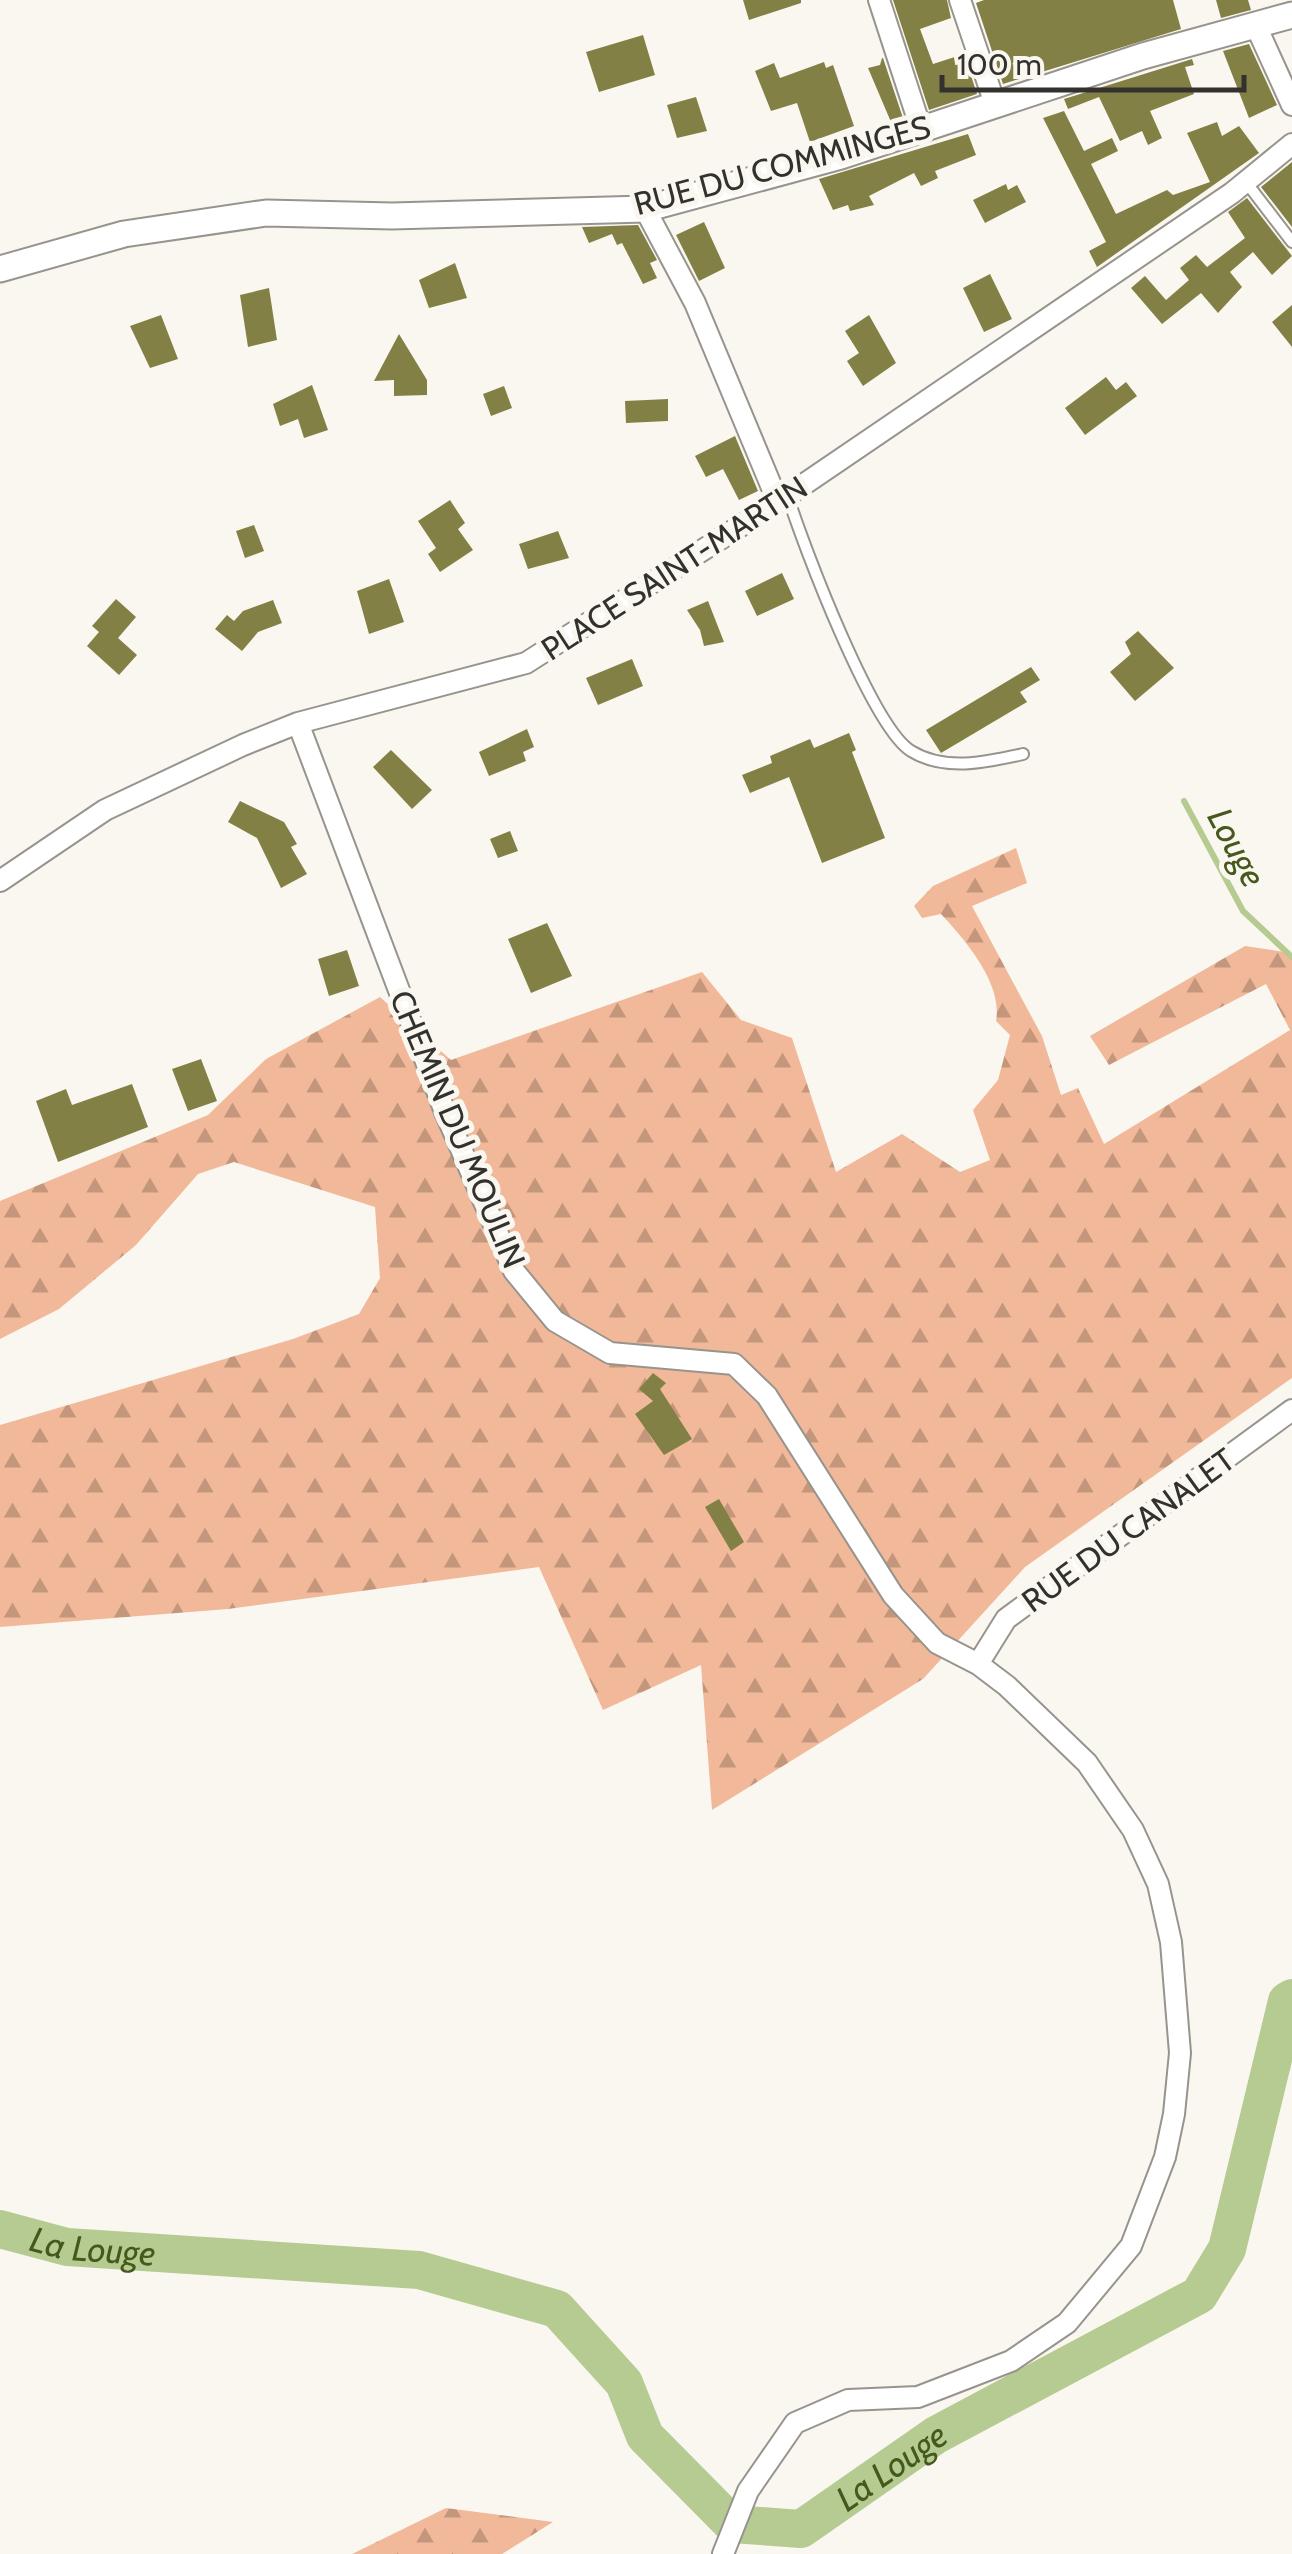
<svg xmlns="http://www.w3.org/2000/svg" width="1292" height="2554" viewBox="0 0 1292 2554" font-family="Cabin,sans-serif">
  <defs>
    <pattern id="forest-firs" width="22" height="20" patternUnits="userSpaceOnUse" patternTransform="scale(2.5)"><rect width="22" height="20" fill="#f1b999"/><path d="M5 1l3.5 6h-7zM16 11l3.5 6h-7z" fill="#c4977d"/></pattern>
  </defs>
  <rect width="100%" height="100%" fill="#faf7f0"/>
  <path fill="url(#forest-firs)" d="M1016 848 1027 883 972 906 1042 1036 1061 1095 1078 1088 1104 1144 1290 1030 1266 984 1109 1065 1090 1036 1245 946 1292 953V1378L1025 1567 923 1679 712 1810 701 1665 603 1710 539 1567 228 1609 0 1627V1425L293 1339 359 1314 380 1278 375 1207 234 1162 198 1174 136 1245 59 1309 0 1339V1201L208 1115 266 1059 380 997 451 1060 702 972 741 1020 792 1038 836 1172 902 1134 960 1172 990 1160 973 1110 998 1080 1010 1035 996 1021C1003 984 966 941 941 914L922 918 914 906 933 886Z
    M446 2508 553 2522 502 2554H352Z"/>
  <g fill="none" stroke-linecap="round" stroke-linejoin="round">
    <path stroke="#b5cb91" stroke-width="6" d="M1184 801 1243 911 1292 957"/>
    <path stroke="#b5cb91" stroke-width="38" id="s1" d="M0 2229 67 2247 419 2270 557 2309 624 2383 645 2436 732 2524 801 2529 936 2435 1199 2295 1227 2249 1287 2001 1292 1998"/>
  </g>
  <path fill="#838045" d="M743 0H801V3L749 20Z
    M893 0H947L951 18 920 29 933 64 964 54 977 94 929 110Z
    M984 0H1173L1181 29 1003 84 976 3Z
    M1216 0H1248L1251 10 1221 18Z
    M643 35 655 75 599 92 586 52Z
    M1249 44 1277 105 1249 118 1223 51Z
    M882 58H883L903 118 891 122 868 68 880 65Z
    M1192 59 1194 65 1185 67 1194 94 1150 111 1162 138 1148 145 1142 131 1120 141 1099 97 1068 109 1064 99Z
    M824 62 826 68 833 65 854 126 810 142 797 103 771 111 755 71 774 63 780 78Z
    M696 97 707 131 677 138 667 105Z
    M1064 111 1084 151 1112 138 1118 151 1091 164 1116 214 1167 190 1173 195 1210 182 1187 133 1217 122 1222 136 1239 126 1259 153 1097 267 1089 251 1106 242 1043 118Z
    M968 134 976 155 935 171 938 178 921 186 914 173 869 196 874 205 850 211 848 205 833 210 819 179Z
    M1292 162V227L1261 187Z
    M1006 184 1008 190 1017 185 1026 202 985 223 973 200Z
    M1247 198 1292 256 1272 275 1253 252 1230 272 1242 287 1218 313 1201 293 1162 324 1131 288 1145 276 1166 300 1189 280 1180 268 1196 255 1207 267 1245 238 1228 212Z
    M704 222 725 268 699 281 676 235Z
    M638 225 657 260 650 263 657 278 643 284 622 243 617 245 612 234 589 243 582 227Z
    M455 263 467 298 429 308 419 280Z
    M990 274 1012 319 984 332 963 288Z
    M269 288 277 340 248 347 240 295Z
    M1292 305V347L1272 322Z
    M161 315 178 359 150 368 130 326Z
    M869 315 896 363 863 386 847 361 859 353 845 331Z
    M399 334 427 380V395L394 396V380L374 381Z
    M1106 377 1116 390 1126 382 1137 396 1085 435 1065 408Z
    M312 385 328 430 304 438 298 419 280 426 273 404Z
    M504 386 512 408 491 416 483 394Z
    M668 399V421L626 423 625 401Z
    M735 436 758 491 739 500 723 469 706 477 695 456Z
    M450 500 465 523 458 529 473 550 440 572 428 554 436 548 418 521Z
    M254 525 264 551 245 558 236 531Z
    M558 531 569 558 528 569 519 544Z
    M782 573 794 599 757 616 745 591Z
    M389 579 404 622 369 634 357 591Z
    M116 599 136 617 118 638 137 655 119 675 87 646 99 632 92 626Z
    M273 600 282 623 258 632 242 651 215 629 227 615 234 621 243 611Z
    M708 601 724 642 704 646 700 630 687 610Z
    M1138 631 1174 668 1135 701 1110 672 1131 654 1125 642Z
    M632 659 643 686 598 705 586 678Z
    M1031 667 1040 680 1020 692 1027 702 941 753 926 730Z
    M527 729 534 747 523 752 526 761 489 776 479 752Z
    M849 733 856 750 852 752 885 838 822 863 789 777 750 793 742 775 772 763 770 756 810 739 814 748Z
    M391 750 432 790 412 809 373 767Z
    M240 801 284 822 297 844 291 847 307 874 281 888 257 838 228 822Z
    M510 831 518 851 498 858 490 839Z
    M547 923 572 976 531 993 508 939Z
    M347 950 359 986 329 996 318 959Z
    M201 1059 217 1101 188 1111 172 1069Z
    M132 1084 148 1127 58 1162 36 1101 66 1089 72 1105Z
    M653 1373 666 1383 660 1389 692 1439 664 1455 635 1414 653 1401 639 1389Z
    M719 1499 744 1542 731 1551 705 1507Z"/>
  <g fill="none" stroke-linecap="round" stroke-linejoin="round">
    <g stroke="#97948d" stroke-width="14">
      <path id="service" d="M1246 182 1292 242
        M788 497C804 547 872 727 911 751 945 772 987 762 1023 754"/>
    </g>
    <g stroke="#97948d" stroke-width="24">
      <path id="minor" d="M879 0 921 129
        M960 0 995 104
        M1256 26 1292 105
        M645 209 695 303 778 502
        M298 723 445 1112 514 1271 555 1321 610 1353 734 1364 767 1396 893 1595 937 1643 978 1664 1007 1686 1087 1763 1133 1830 1158 1884 1171 1942 1180 2053 1174 2114 1165 2157 1131 2246 1067 2323 1011 2361 918 2397 848 2400 795 2423 748 2491 723 2554
        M0 881 105 810 243 745 298 723 526 663 778 502 1232 193 1292 144
        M978 1664 1006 1619 1292 1410"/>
    </g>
    <g stroke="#97948d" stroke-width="29">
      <path id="tertiary" d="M0 269 124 234 266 213 392 216 645 209 841 156 1143 56 1292 15"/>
    </g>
    <use href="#service" stroke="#fff" stroke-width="10"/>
    <use href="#minor" stroke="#fff" stroke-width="20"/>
    <use href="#tertiary" stroke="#fff" stroke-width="25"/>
  </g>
  <g text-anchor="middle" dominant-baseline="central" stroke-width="10" stroke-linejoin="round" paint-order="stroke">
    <g font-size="32" fill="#32312e" stroke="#faf7f0">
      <text transform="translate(782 165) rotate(-15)">RUE DU COMMINGES</text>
      <text transform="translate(674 568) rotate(-33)">PLACE SAINT-MARTIN</text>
      <text transform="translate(458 1129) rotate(67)">CHEMIN DU MOULIN</text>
      <text transform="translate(1128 1530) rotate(-36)">RUE DU CANALET</text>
    </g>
    <g font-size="35" font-style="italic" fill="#45591c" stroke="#faf7f0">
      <text transform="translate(1237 847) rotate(62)">Louge</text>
      <text stroke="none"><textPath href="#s1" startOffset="95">La Louge</textPath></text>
      <text stroke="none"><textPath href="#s1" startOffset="1025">La Louge</textPath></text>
    </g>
  </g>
  <path d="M942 75v15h302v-15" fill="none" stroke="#32312e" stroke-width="5"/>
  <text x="957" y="75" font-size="30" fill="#32312e" stroke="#faf7f0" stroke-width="8" paint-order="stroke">100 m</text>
</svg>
